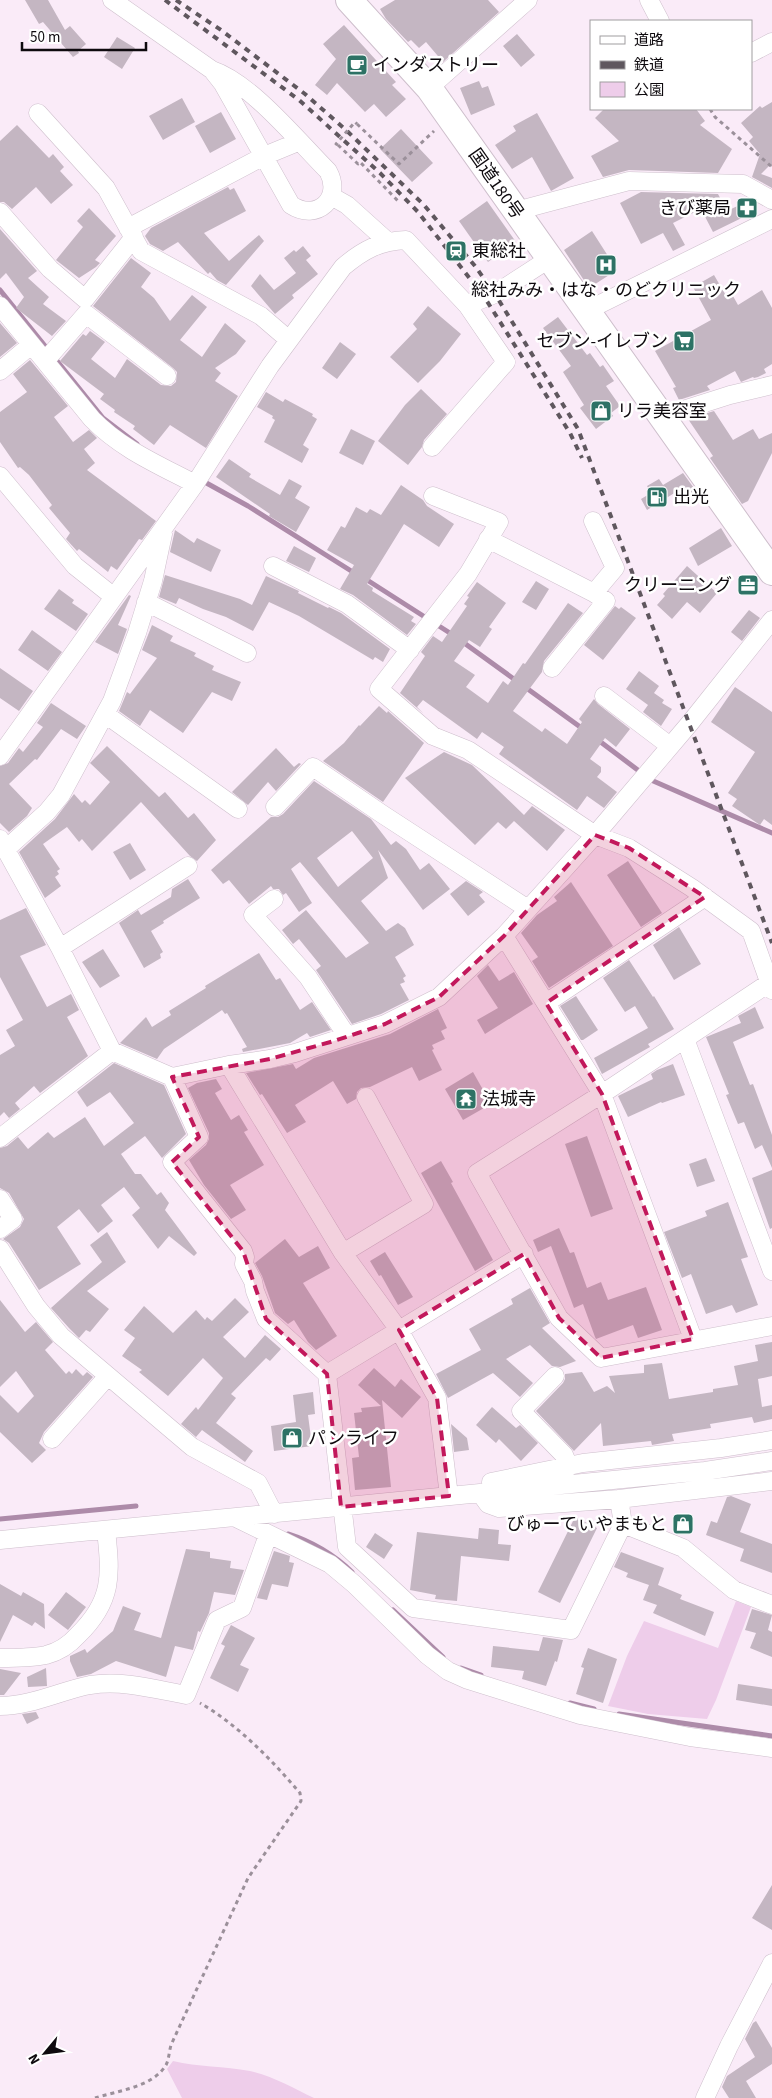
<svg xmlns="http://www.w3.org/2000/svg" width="772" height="2098" viewBox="0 0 772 2098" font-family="'Source Sans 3','Noto Sans JP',sans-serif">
  <rect width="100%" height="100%" fill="#faebf8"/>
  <path fill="#eecdea" d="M736 1601 751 1607 716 1700 707 1719 648 1714 608 1706 627 1656 644 1621 718 1648Z
    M173 2061C198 2067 224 2066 250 2071 273 2076 293 2088 314 2098H182L167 2069Z"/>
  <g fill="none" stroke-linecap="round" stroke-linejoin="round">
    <path stroke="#ad8ba9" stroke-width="5" d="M0 290 103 418 137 444
      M201 480 248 506 356 574
      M364 578 453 635
      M460 640 518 682
      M525 687 583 729
      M598 740 651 780 772 833
      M0 1519 136 1506
      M288 1534C313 1542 333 1554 352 1572
      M393 1610 443 1657
      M461 1668 481 1675
      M570 1703 594 1709
      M619 1714 772 1736"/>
  </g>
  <path fill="#c4b6c2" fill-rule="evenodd" d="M25 0H48L65 30 70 26 86 44 78 51 79 53 73 57 43 22 39 24Z
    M395 0H488L499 12 443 62 426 42 419 48 411 40 408 42 386 19 380 9Z
    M344 25 396 82 392 85 406 99 386 117 374 104 365 112 337 83 327 95 315 85 336 59 323 44Z
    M517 34 535 55 521 67 503 46Z
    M117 37 135 48 122 69 104 57Z
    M479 81 482 88 488 86 495 105 471 115 460 88Z
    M182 98 195 122 163 140 149 116Z
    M772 102V167L770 165 761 174 772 178V188L752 177 760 154 749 141 753 137 741 123 760 106 762 108Z
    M604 109H696L705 121 700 125 732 149 718 173 629 170 603 177 591 156 619 141 595 118Z
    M221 112 236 139 210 153 195 126Z
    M537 113 574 178 551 191 532 157 512 169 495 145 516 131 513 126Z
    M17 125 49 158 53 154 64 167 60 171 73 185 51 204 36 187 12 209 4 202H0V141Z
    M401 129 433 163 412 182 380 149Z
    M228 187 230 190 234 188 246 211 204 233 229 261 259 235 264 241 226 285 217 280 210 272 208 274 178 242 163 251 150 244 145 236 151 228Z
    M641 192 718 194 727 211 750 200 756 211 713 232 701 209 673 223 685 245 673 251 663 233 641 244 620 203Z
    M487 201 516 242 488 262 459 221Z
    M89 208 116 236 95 260 100 263 96 267 79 278 56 260 83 227 77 221Z
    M0 229 37 271 28 278 49 297 43 304 66 321 52 336 16 308 24 297 6 273 0 279Z
    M592 231 617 270 589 288 564 250Z
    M303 246 311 256 306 260 318 274 292 295 294 298 275 314 251 286 260 274 274 290 296 273 284 258 294 250 296 252Z
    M131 258 151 273 141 287 154 298 170 321 192 295 207 307 180 340 202 357 225 323 246 341 236 354 215 368 221 373 215 381 238 396 206 448 170 425 154 445 133 429 135 426 114 412 115 410 100 399 104 394 60 361 83 334 86 336 90 331 105 342 91 359 115 378 127 359 161 385 171 386 176 382 177 372 173 368 93 306Z
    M714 275 728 299 733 296 738 305 762 290 772 308V364L764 369 766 373 758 377 754 378 753 377 741 382 735 371 707 386 710 390 679 400 673 388 676 387 655 351 711 320 693 287Z
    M428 306 461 334 440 361 418 383 390 357 417 329 413 324Z
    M558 317 587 355 590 353 600 367 603 365 614 381 606 386 620 406 611 413 613 416 596 429 580 408 584 405 563 372 571 366 543 328Z
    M0 323 17 343 0 357Z
    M340 342 356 354 337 379 322 368Z
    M30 360 68 406 54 417 73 442 89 430 97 438 84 449 95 463 87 470 156 521 142 540 139 539 117 570 111 566 108 572 79 549 77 551 66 539 70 533 49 508 52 505 29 475 20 467 18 468 0 442V412L27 392 13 374Z
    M421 389 447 414 424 440 422 447 408 465 378 441 405 405Z
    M266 392 283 402 285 399 313 414 312 416 317 419 303 445 309 449 302 463 264 442 275 420 272 418 273 416 257 407Z
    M714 411 733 440 753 429 759 439 772 433V453L748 501 742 504 710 458 713 456 688 419Z
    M351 429 375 441 363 465 339 453Z
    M229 459 251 474 249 477 280 495 289 479 302 486 295 498 310 507 296 532 269 516 270 514 216 477Z
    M683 473 696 491 681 500 676 492 647 510 641 499 651 493 647 486 659 479 663 485Z
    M401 485 423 500 427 506 454 524 439 547 404 524 367 584 373 588 372 591 414 617 411 621 416 624 407 635 353 595 340 589 354 565 327 550 341 526 345 528 356 507 367 513 370 509 381 515Z
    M721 528 732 546 698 566 689 548Z
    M175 530 194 543 197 538 221 550 211 572 170 552Z
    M294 546 316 558 309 572 286 561Z
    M687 566 717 593 700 613 687 602 672 619 657 605 665 596 663 594Z
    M165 575 240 599 252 605 266 576 299 591 298 593 328 608 329 607 341 613 390 649 383 662 375 657 373 660 299 616 269 602 253 631 226 617 203 609 179 598 176 604 159 597Z
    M536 581 549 589 536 610 522 602Z
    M477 582 506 603 489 627 492 629 480 647 469 640 454 661 475 675 466 687 488 703 503 681 508 685 523 663 525 664 568 603 583 613 544 661 542 672 513 711 542 732 545 728 567 744 582 722 579 719 594 699 598 704 630 729 616 747 605 738 590 759 601 767V772L597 777 617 792 604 808 587 796 577 810 499 754 504 747 482 732 477 739 423 700 417 707 424 714 400 693 425 656 421 652 433 636 442 642 467 606 464 604 469 597 467 596Z
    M59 589 74 600 72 603 88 614 76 631 44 609Z
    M129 595 131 596 118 625 127 629 118 654 95 642Z
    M615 606 619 609 621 607 636 618 603 660 584 645Z
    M749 610 760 618 742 641 731 632Z
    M152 625 173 636 170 641 196 653 194 656 214 666 212 670 241 682 232 701 212 692 183 733 150 710 140 726 119 711 127 692 130 694 157 658 142 650Z
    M32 630 62 652 48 671 18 650Z
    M0 668 33 691 19 711 0 698Z
    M639 671 659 686 654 693 664 700 662 703 672 709 661 726 643 712 648 705 626 689Z
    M735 687 772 712V825L764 819 760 825 732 806 737 799 728 793 755 752 711 722Z
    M51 703 86 726 77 739 61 729 37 760 35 759 9 784 32 808 27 816 9 832 0 823V766L8 763 19 748 23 752 43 727 37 723Z
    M379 706 387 713 388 711 424 743 383 802 323 761 344 743 359 725 360 726Z
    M107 746 159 797 165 792 188 818 194 813 216 840 197 861 190 856 141 802 92 851 82 839 79 842 67 827 43 844 60 869 57 871 59 874 55 877 61 886 45 898 19 852 55 819 74 794 82 803 85 800 90 805 110 782 90 763Z
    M276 748 294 767 299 763 301 764 276 791 268 782 248 805 232 792Z
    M444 752 472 765 524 815 532 806 565 830 547 851 514 821 506 829 498 822 475 845 405 778Z
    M314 781 371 819 391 845 396 841 406 849 420 870 429 863 450 889 423 910 378 850 388 878 361 901 386 931 398 923 405 928 414 945 395 957 406 976 403 978 405 982 400 984 409 1000 381 1014 352 1024 316 970 321 966 299 939 293 944 282 930 306 910 346 958 369 943 300 862 291 869 312 903 299 912 286 893 283 895 279 889H273L271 886 249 904 229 880 223 884 211 870 271 817H278L283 814ZM352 831 373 858 338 887 317 858Z
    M130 843 146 870 130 880 113 852Z
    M628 861 662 913 641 927 607 875Z
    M188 879 200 898 163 921 164 923 151 931 163 952 160 954 161 958 144 968 119 923 138 910 141 915 171 897 172 889Z
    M466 881 483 892 479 895 485 902 468 916 450 894Z
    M571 882 613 946 549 988 532 961 538 957 521 933 537 915 557 901 554 897Z
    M26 908 46 945 20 956 47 1007 71 994 79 1010 67 1017 88 1056 40 1093 34 1086 15 1103 20 1109 9 1118 4 1112 0 1116V1055L15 1046 6 1030 23 1020 0 977V920Z
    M679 927 701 964 674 980 653 945Z
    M103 949 120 976 100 988 82 962Z
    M259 953 276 980 280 978 300 1010 312 1002 331 1030 310 1037 307 1033 290 1043 243 1052 242 1049 247 1047 227 1013 225 1014 222 1010 164 1049 157 1059 120 1043 146 1017 152 1027 171 1015 169 1011 206 988 205 986Z
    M629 960 653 997 654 996 674 1029 648 1044 650 1047 602 1074 594 1058 648 1028 635 1006 625 1012 603 978Z
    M488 965 499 981 514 972 533 1004 485 1034 477 1020 498 1008 477 976Z
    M576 996 598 1030 583 1040H581L560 1006Z
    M755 1007 764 1028 733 1042 750 1085 753 1084 772 1135V1168L762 1145 755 1149 744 1122 738 1124 726 1095 729 1094 706 1037 741 1023 738 1016Z
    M438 1009 447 1028 441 1031 445 1039 432 1045 434 1049 432 1050 442 1070 419 1081 412 1067 370 1087 361 1088 357 1092 356 1099 347 1104 333 1081 295 1105 306 1122 287 1133 262 1094 260 1095 246 1073 293 1064 296 1069 314 1058 390 1034Z
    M114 1063 164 1085 186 1134 162 1158 145 1136 121 1154 135 1174H141L157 1195 161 1192 169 1203 165 1210 197 1253 194 1256 169 1236 158 1249 132 1215 140 1208 124 1187 101 1205 113 1221 98 1233 79 1209 57 1227 81 1264 39 1290 9 1243 3 1239 20 1227 24 1219 9 1193 0 1188V1148L7 1146 18 1137 28 1149 48 1132 54 1138 85 1117 104 1146 134 1123 110 1092 87 1107 77 1092Z
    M673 1064 685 1095 662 1103 661 1102 628 1117 618 1096 653 1079 651 1074 657 1070Z
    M473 1072 491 1104 463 1120 445 1089Z
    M216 1079 222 1089 215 1093 231 1120 239 1115 248 1130 244 1132 264 1165 230 1185 246 1210 231 1219 204 1185 189 1160 206 1145 209 1139V1133L188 1088 197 1083Z
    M587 1136 613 1209 591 1217 565 1144Z
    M706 1158 715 1181 697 1187 689 1164Z
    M441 1161 453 1182 451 1183 493 1260 475 1271 421 1173Z
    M772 1170V1228L770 1229 752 1178Z
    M728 1202 748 1257 741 1259 758 1305 736 1313 732 1305 706 1314 691 1274 682 1278 664 1232 707 1216 705 1211Z
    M559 1228 570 1253 574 1252 587 1288 601 1282 608 1300 646 1287 662 1330 638 1338 633 1325 596 1339 595 1337 583 1304 574 1308 551 1246 538 1252 533 1240Z
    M107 1232 126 1262 87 1291 109 1309 90 1332 86 1330 79 1338 69 1328 51 1308 102 1262 90 1245Z
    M285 1239 299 1257 318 1246 330 1268 303 1283 337 1336 316 1350 308 1342 294 1320 288 1324 275 1313 262 1276 255 1263Z
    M385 1252 413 1297 398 1305 381 1275 379 1276 370 1261Z
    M530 1288 550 1323 542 1328 576 1361 560 1367 552 1366 530 1345 506 1359 533 1383 520 1397 493 1373 448 1398 436 1374 481 1350 469 1329 513 1304 511 1299Z
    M235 1298 249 1312 223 1337 245 1358 265 1335 281 1349 270 1361 266 1358 231 1394 236 1398 216 1423 253 1451 245 1462 202 1430 196 1437 181 1424 196 1407 198 1410 223 1378 203 1358 168 1396 139 1372 142 1370 122 1356 135 1338 124 1330 144 1306 173 1333 196 1310 205 1320 207 1317 212 1321Z
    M0 1300 25 1332 36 1322 53 1342 45 1350 66 1374 69 1371 72 1374 76 1369 83 1376 87 1372 93 1377 44 1432 39 1443 46 1450 32 1463 0 1432V1395L18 1413 34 1396 16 1371 0 1387Z
    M772 1342V1376L758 1379 762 1407 772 1405V1419L754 1423 752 1417 710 1424 711 1428 672 1434 674 1441 652 1445 651 1441 603 1446 601 1423 574 1451 536 1411 563 1383 565 1379V1374L582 1372 594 1392 607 1386 615 1393 609 1376 644 1373V1365L662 1363 669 1399 713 1392V1389L738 1385 734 1366 758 1361 755 1345Z
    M374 1368 395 1387 401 1379 421 1397 402 1418 382 1400 391 1487 355 1490 352 1458 359 1457 354 1413 362 1412 361 1408 381 1406 358 1385Z
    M313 1392 315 1414 308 1415 312 1446 274 1451 271 1426 296 1422 293 1395Z
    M492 1407 516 1428 520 1425 538 1443 521 1461 499 1439 496 1443 476 1425Z
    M451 1424 467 1438 469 1450 454 1452Z
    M731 1496 751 1504 740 1532 772 1544V1573L740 1561 744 1549 706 1535 711 1521 717 1523 727 1497Z
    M575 1517 597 1528 560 1603 538 1592Z
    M479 1528 499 1530 498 1544 511 1545 509 1561 461 1556 457 1601 435 1599 436 1595 410 1590 417 1532 478 1539Z
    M375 1533 393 1545 384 1559 366 1547Z
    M186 1549 210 1552V1558L231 1561 230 1568 244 1570 235 1595 214 1592 209 1613 200 1632 198 1631 193 1650 175 1646 166 1677 116 1661 91 1674 77 1677 70 1661V1656L85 1649 87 1653 113 1631 123 1606 141 1613 134 1630 161 1638Z
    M274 1551 290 1556 289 1562 294 1563 288 1587 272 1584 267 1600 257 1598Z
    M621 1552 664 1568 658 1585 682 1595 680 1599 714 1612 705 1636 653 1613 657 1605 643 1600 649 1585 626 1577 628 1573 614 1567Z
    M0 1584 21 1596 23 1592 44 1604 45 1629 35 1622 32 1626 13 1615 0 1642Z
    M66 1592 86 1607 68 1630 48 1615Z
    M752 1609 772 1615 768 1630 772 1632V1657L750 1648 756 1633 745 1630Z
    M231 1625 255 1638 240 1665 249 1669 238 1692 210 1678 225 1646 221 1644Z
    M543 1637 563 1640 557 1662 555 1661 546 1686 522 1679 524 1671 491 1667 493 1646 539 1651Z
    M588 1648 617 1659 603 1703 576 1694 584 1668 581 1667Z
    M46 1668 47 1686 28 1687 27 1677Z
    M0 1669 21 1673 4 1695H0Z
    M738 1684 772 1689V1706L736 1700Z
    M36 1712 39 1718 27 1724 22 1714Z
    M772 1885V1930L752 1918Z
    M756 2021 772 2048V2064L746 2081 756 2098H729L722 2087 727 2076 755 2057 745 2039 753 2023Z"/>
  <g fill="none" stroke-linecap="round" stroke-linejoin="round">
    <g stroke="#cebfcc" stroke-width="19">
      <path id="minor" d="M112 0 212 70C251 83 298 141 328 171 343 198 317 222 291 205L223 84 212 70
        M649 0 660 21
        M751 53 772 42
        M429 88 528 0
        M38 113 106 188 141 251 261 316 289 340
        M331 196 347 205 387 241
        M516 211 629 181 743 184 772 200
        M0 212 50 269 85 299 134 237
        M128 228 264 156 298 142
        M0 306 92 419C121 449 159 465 195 484
        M586 311 772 219
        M45 361 86 314 167 376
        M0 371 31 345
        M661 417 730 395 772 385
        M432 447 506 362 467 305
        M0 476 75 566 114 597
        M433 496 499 522 468 574 379 689 433 736 468 750 595 835 629 848 692 888 751 931 772 990
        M488 539 594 593 615 568 593 521
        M273 566 347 604 410 650
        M146 602 247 653
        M552 668 606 601 594 593
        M604 696 670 746
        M105 714 238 809
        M0 756 195 484 270 366 343 267C363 250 380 241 406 240L467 305 495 294 549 259
        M275 807 313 767 382 814 528 909
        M0 839 60 948 112 1051 172 1077 229 1065 270 1059 295 1053 385 1024 439 997 504 936 595 835 690 723 772 620
        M6 849 47 812 61 795 112 701 137 633 153 581 163 534
        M274 899 253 915 308 977 347 1036
        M504 936 602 1094 693 1339
        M60 948 188 866
        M769 983 602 1094 477 1173 559 1318 601 1358 772 1326
        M546 1003 705 897
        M685 1039 772 1271
        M229 1065 343 1253 399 1330 437 1398 449 1496
        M172 1077 199 1137 172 1162 243 1251 245 1257 244 1264 253 1281 255 1291 266 1319 327 1374 347 1547 413 1608 571 1630 623 1524
        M0 1138 112 1051
        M0 1199 13 1219 0 1229
        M0 1249 36 1306 61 1336 192 1447 258 1483 274 1514
        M343 1253 424 1204 366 1097
        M327 1374 524 1254
        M555 1376 521 1411 564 1455 569 1467
        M52 1439 108 1376
        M491 1482 583 1463 721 1448 772 1440
        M480 1493 488 1504 499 1508 619 1499 772 1481
        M619 1499 623 1524 683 1548 734 1590 772 1605
        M236 1518 330 1564 354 1584 427 1655 448 1671 468 1680 580 1715 690 1737 772 1748
        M0 1540 705 1471 772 1461
        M0 1658C15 1658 31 1658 46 1655 58 1652 70 1644 78 1635 113 1601 111 1575 106 1530
        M0 1706C31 1706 60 1691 90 1685 123 1680 154 1689 186 1695L217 1620 242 1608 268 1535
        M705 2098 729 2046 772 1963"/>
    </g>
    <g stroke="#cebfcc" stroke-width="28">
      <path id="highway" d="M349 0 429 88 772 572"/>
    </g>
    <path stroke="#9b909a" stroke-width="3" stroke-dasharray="4 4" stroke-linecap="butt" d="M710 109 715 117 772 167
      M357 124 399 164 434 131
      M338 145 358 164 360 162 399 202
      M95 2098C117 2091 153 2087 166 2065 169 2059 169 2052 171 2045L248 1878 301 1801 300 1793C271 1759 238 1725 200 1703"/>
    <use href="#minor" stroke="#fff" stroke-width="18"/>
    <use href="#highway" stroke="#fff" stroke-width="26"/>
    <path stroke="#5f575e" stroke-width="4" stroke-dasharray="6 6" stroke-linecap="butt" d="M165 0 299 100 380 173 418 212 485 298 570 433 582 458
      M176 0 221 30 305 94 346 130 424 205 475 266 495 294 578 429 772 943"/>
    <path stroke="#9b909a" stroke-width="3" stroke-dasharray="4 4" stroke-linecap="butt" d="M338 145 336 144 355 122 357 124"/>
  </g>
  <path fill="#c2185b" fill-opacity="0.2" stroke="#c2185b" stroke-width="4" stroke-dasharray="10 6" stroke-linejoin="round" d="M595 835 629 848 705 897 546 1003 602 1094 693 1339 601 1358 559 1318 524 1254 399 1330 437 1398 449 1496 341 1507 327 1374 266 1319 243 1251 172 1162 199 1137 172 1077 270 1059 334 1041 385 1024 439 997 504 936Z"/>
  <defs>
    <g id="cafe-square" transform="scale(1.125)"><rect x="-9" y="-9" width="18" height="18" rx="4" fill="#2d7265" stroke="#fff"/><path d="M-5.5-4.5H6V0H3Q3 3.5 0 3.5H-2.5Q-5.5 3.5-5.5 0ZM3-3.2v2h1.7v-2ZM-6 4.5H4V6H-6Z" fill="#fff"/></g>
    <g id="pharmacy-square" transform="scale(1.125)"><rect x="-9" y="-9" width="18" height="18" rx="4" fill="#2d7265" stroke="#fff"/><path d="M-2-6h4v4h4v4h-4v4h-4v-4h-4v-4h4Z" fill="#fff"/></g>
    <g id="station-square" transform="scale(1.125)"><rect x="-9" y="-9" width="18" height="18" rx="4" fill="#2d7265" stroke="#fff"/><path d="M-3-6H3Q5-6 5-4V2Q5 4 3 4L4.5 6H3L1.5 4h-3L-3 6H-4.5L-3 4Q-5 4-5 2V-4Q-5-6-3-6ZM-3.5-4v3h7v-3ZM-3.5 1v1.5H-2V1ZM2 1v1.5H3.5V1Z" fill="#fff"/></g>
    <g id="hospital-square" transform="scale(1.125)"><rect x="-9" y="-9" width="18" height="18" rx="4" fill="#2d7265" stroke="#fff"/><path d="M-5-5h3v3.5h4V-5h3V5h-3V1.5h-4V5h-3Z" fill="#fff"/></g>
    <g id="supermarket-square" transform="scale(1.125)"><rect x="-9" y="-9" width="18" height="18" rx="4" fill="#2d7265" stroke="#fff"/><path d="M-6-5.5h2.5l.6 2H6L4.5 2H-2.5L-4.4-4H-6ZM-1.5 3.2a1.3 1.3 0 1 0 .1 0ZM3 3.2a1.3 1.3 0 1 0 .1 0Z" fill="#fff"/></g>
    <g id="shop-square" transform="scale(1.125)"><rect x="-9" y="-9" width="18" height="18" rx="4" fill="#2d7265" stroke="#fff"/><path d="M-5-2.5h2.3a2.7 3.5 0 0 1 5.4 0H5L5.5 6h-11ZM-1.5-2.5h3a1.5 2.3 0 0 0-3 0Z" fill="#fff"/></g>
    <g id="fuel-square" transform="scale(1.125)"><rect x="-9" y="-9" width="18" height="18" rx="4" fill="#2d7265" stroke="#fff"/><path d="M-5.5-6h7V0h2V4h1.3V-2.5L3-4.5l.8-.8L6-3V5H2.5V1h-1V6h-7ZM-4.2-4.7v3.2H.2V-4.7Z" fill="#fff"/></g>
    <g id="office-square" transform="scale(1.125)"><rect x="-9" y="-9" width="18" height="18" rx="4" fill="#2d7265" stroke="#fff"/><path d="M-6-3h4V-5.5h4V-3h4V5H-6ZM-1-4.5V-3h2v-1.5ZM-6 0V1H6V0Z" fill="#fff"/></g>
    <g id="temple-square" transform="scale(1.125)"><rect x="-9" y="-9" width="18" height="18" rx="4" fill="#2d7265" stroke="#fff"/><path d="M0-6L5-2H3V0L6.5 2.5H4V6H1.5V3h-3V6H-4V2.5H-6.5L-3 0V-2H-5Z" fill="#fff"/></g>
  </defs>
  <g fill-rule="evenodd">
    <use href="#cafe-square" x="357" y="65"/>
    <use href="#pharmacy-square" x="747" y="208"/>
    <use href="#station-square" x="456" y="251"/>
    <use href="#hospital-square" x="606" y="265"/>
    <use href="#supermarket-square" x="684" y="341"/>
    <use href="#shop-square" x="601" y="411"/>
    <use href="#fuel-square" x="657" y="497"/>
    <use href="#office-square" x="748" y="585"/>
    <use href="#temple-square" x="466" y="1099"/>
    <use href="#shop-square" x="292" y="1438"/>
    <use href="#shop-square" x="683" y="1524"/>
  </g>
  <g text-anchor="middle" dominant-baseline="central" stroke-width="5" stroke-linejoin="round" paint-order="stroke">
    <g font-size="18" fill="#0e0a0e" stroke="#fff" text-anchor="start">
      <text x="373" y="65">インダストリー</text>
      <text x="731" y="208" text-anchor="end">きび薬局</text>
      <text x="472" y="251">東総社</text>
      <text x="606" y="290" text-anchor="middle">総社みみ・はな・のどクリニック</text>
      <text x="668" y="341" text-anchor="end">セブン-イレブン</text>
      <text x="617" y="411">リラ美容室</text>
      <text x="673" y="497">出光</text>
      <text x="732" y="585" text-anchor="end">クリーニング</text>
      <text x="482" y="1099">法城寺</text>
      <text x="308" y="1438">パンライフ</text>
      <text x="667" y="1524" text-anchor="end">びゅーてぃやまもと</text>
    </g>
    <g font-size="18" fill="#0e0a0e" stroke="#fff">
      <text transform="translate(496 184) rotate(55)">国道180号</text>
    </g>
  </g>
  <rect x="590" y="20" width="162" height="90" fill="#ffffff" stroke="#9f9d9f"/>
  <rect x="600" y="36" width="25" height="8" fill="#ffffff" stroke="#9f9d9f"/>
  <text x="634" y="45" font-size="15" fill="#0e0a0e">道路</text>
  <rect x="600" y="61" width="25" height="8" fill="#5f575e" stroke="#9f9d9f"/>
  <text x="634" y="70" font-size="15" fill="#0e0a0e">鉄道</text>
  <rect x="600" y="82" width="25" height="15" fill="#eecdea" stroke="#9f9d9f"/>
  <text x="634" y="95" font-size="15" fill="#0e0a0e">公園</text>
  <g transform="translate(45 2053) rotate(241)" stroke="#ffffff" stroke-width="4" paint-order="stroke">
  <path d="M0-4L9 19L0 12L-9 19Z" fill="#0e0a0e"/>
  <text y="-8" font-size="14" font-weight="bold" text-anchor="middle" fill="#0e0a0e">N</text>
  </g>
  <path d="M22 42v8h124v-8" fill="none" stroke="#0e0a0e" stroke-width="2.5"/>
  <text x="30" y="42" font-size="15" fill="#0e0a0e" stroke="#ffffff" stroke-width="4" paint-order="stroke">50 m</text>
</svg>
